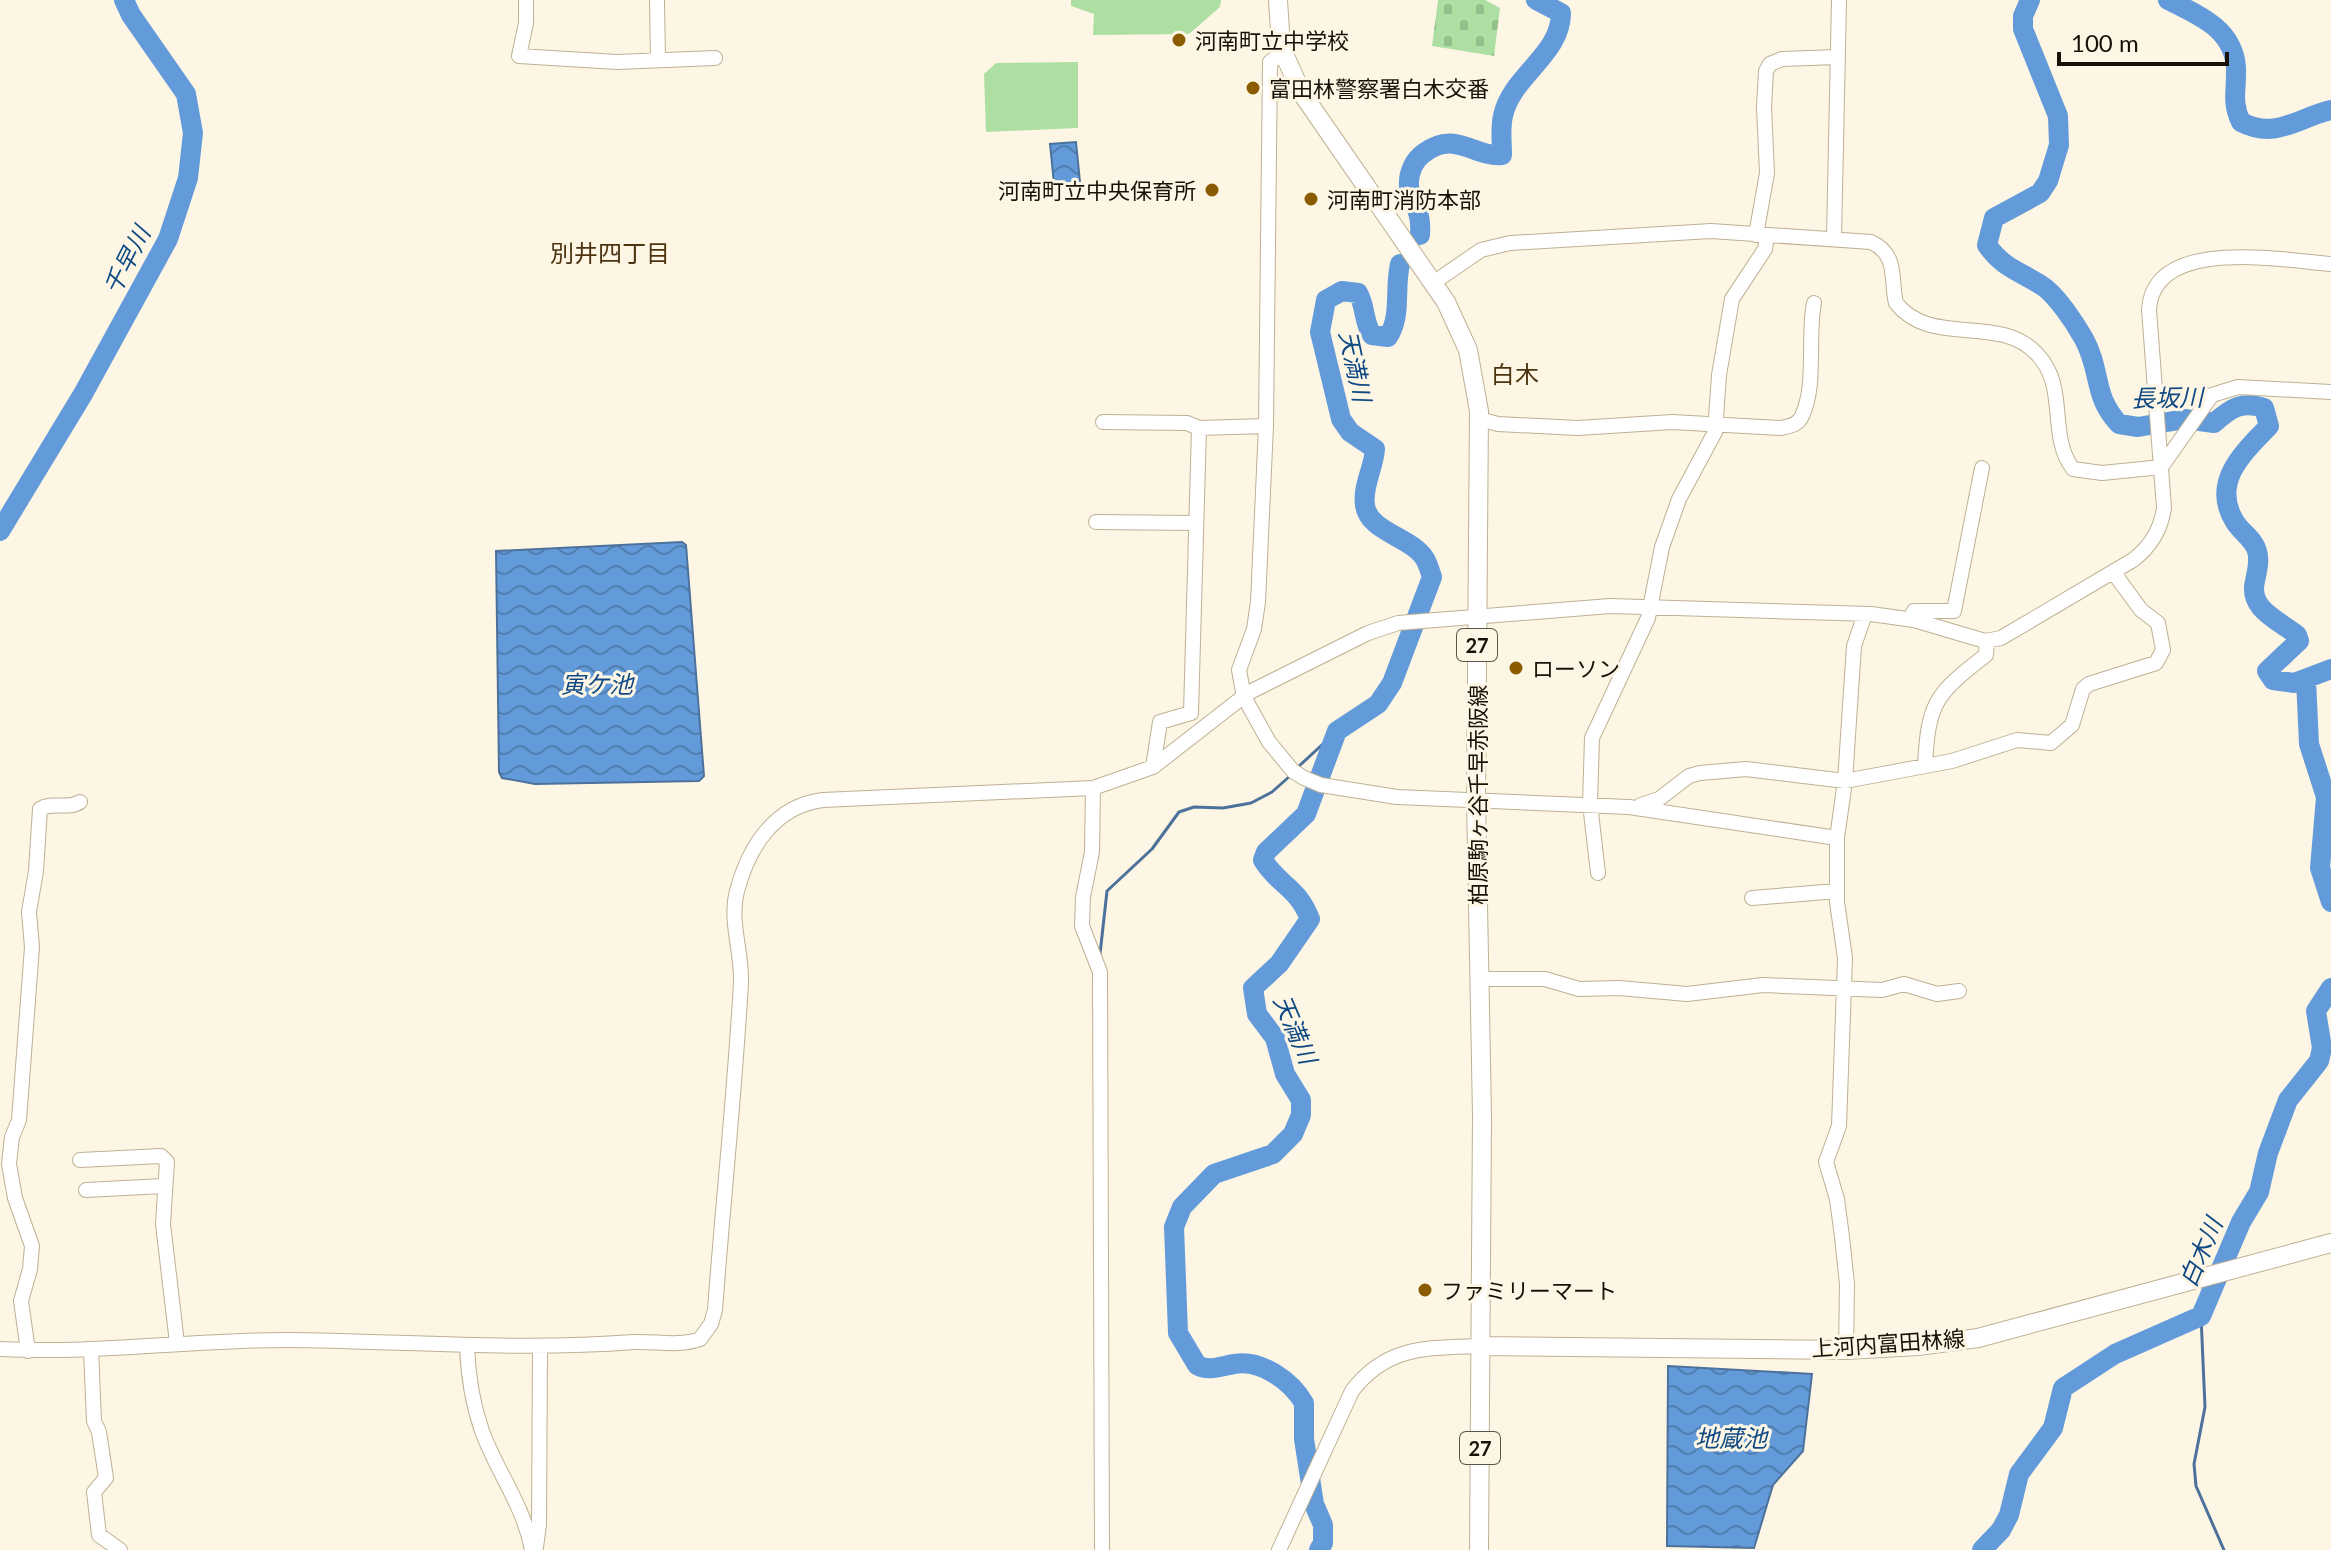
<svg xmlns="http://www.w3.org/2000/svg" width="2331" height="1550" viewBox="0 0 2331 1550" font-family="Lato,'Noto Sans JP',sans-serif">
  <defs>
    <pattern id="cemetery-stones" width="16" height="16" patternUnits="userSpaceOnUse" patternTransform="scale(2)"><rect width="16" height="16" fill="#addfa3"/><path d="M2 7V4a2 2 0 0 1 4 0v3zM10 15v-3a2 2 0 0 1 4 0v3z" fill="#94be8b"/></pattern>
    <pattern id="water-waves" width="16" height="10" patternUnits="userSpaceOnUse" patternTransform="scale(2)"><rect width="16" height="10" fill="#639bda"/><path d="M0 5q4-4 8 0t8 0" fill="none" stroke="#517daf"/></pattern>
  </defs>
  <rect width="100%" height="100%" fill="#fef6e4"/>
  <path fill="#addfa3" d="M1071 0H1221L1220 7 1189 34 1093 35 1094 14 1071 6Z
    M1078 62V128L986 132 984 74 996 63Z"/>
  <path fill="url(#cemetery-stones)" d="M1438 0H1485L1500 8 1494 56 1432 46Z"/>
  <path fill="url(#water-waves)" stroke="#4c729b" stroke-width="2" d="M1076 142 1080 182 1054 184 1050 144Z
    M682 542 686 545 704 776 699 781 535 784 502 778 499 772 496 551Z
    M1668 1366 1812 1374 1803 1451 1773 1485 1754 1548 1667 1546Z"/>
  <g fill="none" stroke-linecap="round" stroke-linejoin="round">
    <path stroke="#4c729b" stroke-width="3" d="M1298 767 1337 731
      M1100 954 1107 891 1152 849 1179 812 1194 807 1223 808 1251 803 1272 792 1290 776
      M2201 1316 2205 1407 2194 1464 2196 1486 2224 1550"/>
    <path stroke="#639bda" stroke-width="20" d="M2030 0 2023 16V29L2058 116 2059 145 2048 181 2040 193 1994 218 1987 245C2002 267 2019 271 2041 285 2056 294 2075 323 2084 339 2102 372 2092 395 2119 424L2138 427 2185 419 2214 423C2232 407 2242 401 2264 408L2269 426C2244 452 2210 482 2235 522 2241 532 2254 539 2257 551 2260 561 2257 571 2255 581 2248 609 2278 620 2297 635L2299 641 2267 671 2273 680 2294 683 2331 669
      M2168 0C2199 15 2233 29 2236 67 2237 89 2231 102 2241 122 2276 140 2297 118 2331 110
      M1420 235C1422 207 1411 205 1409 186 1408 173 1414 160 1424 153 1455 129 1475 158 1502 155 1502 142 1500 128 1503 116 1511 76 1561 55 1561 13L1536 0
      M0 531 83 394 168 239 188 178 193 133 186 94 131 15 124 0
      M2306 680 2309 744 2326 797 2320 868 2331 902
      M1319 1550 1323 1543V1525L1314 1504 1304 1439V1403C1291 1381 1261 1359 1234 1364 1221 1366 1209 1372 1197 1365L1178 1333 1174 1227 1182 1207 1214 1174 1273 1154 1293 1134 1301 1115V1100L1285 1074 1275 1038 1257 1014 1253 988 1279 964 1310 919C1297 886 1278 885 1263 860L1266 852 1306 814 1337 731 1378 704 1392 683 1432 577C1430 571 1428 564 1425 559 1412 537 1368 532 1365 505 1362 487 1374 467 1375 449L1350 432 1341 419 1320 332 1326 300 1342 291 1358 293C1366 307 1363 321 1372 335L1388 337C1402 315 1394 290 1400 264
      M1982 1550 2001 1530 2009 1515 2019 1474 2053 1428 2063 1388 2115 1354 2201 1316 2241 1222 2259 1192 2268 1153 2288 1100 2319 1061 2322 1048 2316 1011 2331 988"/>
    <g stroke="#beb093" stroke-width="16">
      <path id="minor" d="M526 0V23L519 56 617 62 715 58
        M657 0 658 60
        M1283 53 1270 62 1266 426 1258 602 1254 629 1239 670 1244 697 1269 742 1293 771 1304 778 1321 785 1397 797 1629 807 1837 838
        M1756 235 1767 173 1764 107 1766 71 1770 64 1782 59 1837 57
        M1834 238 1839 0
        M1433 283 1481 250 1510 243 1711 231 1871 242C1899 255 1890 279 1896 303 1931 348 1999 313 2037 354 2069 387 2047 435 2073 469L2102 473 2162 467
        M1479 419 1498 424 1578 428 1672 422 1781 428C1790 426 1798 425 1802 416 1817 383 1807 338 1814 303
        M1103 422 1187 423 1199 428 1266 426
        M2162 466 2212 395 2238 387 2331 392
        M1096 522 1195 523
        M1910 618 1914 611H1954L1982 468
        M1925 766C1928 701 1937 693 1986 655L1987 641
        M1153 767 1160 722 1191 713 1199 428
        M1093 788 1092 852 1083 897 1082 926 1100 972 1102 1550
        M1641 805 1659 799 1689 776 1700 773 1746 769 1845 781 1952 761 2017 740 2051 743 2072 725 2083 689 2089 684 2156 663 2163 650 2158 623 2141 610 2114 573
        M1598 873 1590 804 1592 738 1648 618 1662 547 1679 499 1715 432 1719 375 1732 299 1765 249 1767 236
        M1752 898 1837 891
        M1478 979H1545L1579 989 1619 988 1687 994 1763 985 1882 990 1904 984 1937 994 1959 991
        M80 1160 161 1156 167 1162 163 1224 177 1343
        M86 1190 163 1186
        M467 1346C468 1376 472 1402 482 1431 497 1472 524 1506 532 1550
        M0 1349C95 1354 191 1340 286 1340 402 1341 517 1351 634 1342 656 1341 678 1347 700 1339L711 1324 715 1310C723 1201 735 1091 741 982 742 951 729 921 737 891 749 846 775 806 823 800L1093 788 1153 767 1248 693 1368 633 1398 623 1610 606 1871 614 1914 620 1985 641 2001 638 2133 560C2150 547 2161 529 2164 508L2149 310C2153 236 2282 260 2331 264
        M91 1349 94 1421 99 1432 106 1478 94 1492 99 1535 120 1550
        M1846 1350 1847 1284 1842 1237 1837 1199 1826 1162 1839 1126 1845 958 1837 902V838L1845 781 1854 646 1865 614
        M28 1351 21 1301 30 1269 32 1246 15 1198 9 1164 12 1137 19 1120 32 947 29 912 36 871 40 809C52 801 68 810 80 802
        M536 1547 539 1525 540 1348
        M1279 1550 1352 1391C1387 1345 1428 1348 1481 1346"/>
    </g>
    <g stroke="#beb093" stroke-width="20">
      <path id="major" d="M1278 0 1281 47 1301 92 1446 302 1468 350 1479 411 1476 798 1482 1116 1479 1550
        M1481 1346 1846 1350 1918 1346 1978 1338 2331 1243"/>
    </g>
    <use href="#minor" stroke="#fff" stroke-width="14"/>
    <use href="#major" stroke="#fff" stroke-width="18"/>
  </g>
  <g fill="#8a5b00" stroke="#fef6e4" stroke-width="3">
    <circle cx="1179" cy="40" r="8"/>
    <circle cx="1253" cy="88" r="8"/>
    <circle cx="1212" cy="190" r="8"/>
    <circle cx="1311" cy="199" r="8"/>
    <circle cx="1516" cy="668" r="8"/>
    <circle cx="1425" cy="1290" r="8"/>
  </g>
  <g text-anchor="middle" dominant-baseline="central" stroke-width="6" stroke-linejoin="round" paint-order="stroke">
    <g fill="#fef6e4" stroke="#5c564a" stroke-width="2">
      <rect x="1457" y="629" width="40" height="32" rx="6"/>
      <rect x="1460" y="1432" width="40" height="32" rx="6"/>
    </g>
    <g font-size="20" font-weight="bold" fill="#171208">
      <text x="1477" y="645">27</text>
      <text x="1480" y="1448">27</text>
    </g>
    <g font-size="22" fill="#171208" stroke="#fef6e4" text-anchor="start">
      <text x="1195" y="40">河南町立中学校</text>
      <text x="1269" y="88">富田林警察署白木交番</text>
      <text x="1196" y="190" text-anchor="end">河南町立中央保育所</text>
      <text x="1327" y="199">河南町消防本部</text>
      <text x="1532" y="668">ローソン</text>
      <text x="1441" y="1290">ファミリーマート</text>
    </g>
    <g font-size="22" fill="#171208" stroke="#fef6e4">
      <text transform="translate(1477 795) rotate(-90)">柏原駒ヶ谷千早赤阪線</text>
      <text transform="translate(1888 1343) rotate(-4)">上河内富田林線</text>
    </g>
    <g font-size="24" fill="#4c3411" stroke="#fef6e4">
      <text x="610" y="252">別井四丁目</text>
      <text x="1515" y="373">白木</text>
    </g>
    <g font-size="24" font-style="italic" fill="#0f4a84" stroke="#fef6e4">
      <text transform="translate(126 260) rotate(-63)">千早川</text>
      <text transform="translate(1356 366) rotate(78)">天満川</text>
      <text transform="translate(2167 397) rotate(-1)">長坂川</text>
      <text x="597" y="683">寅ケ池</text>
      <text transform="translate(1296 1029) rotate(67)">天満川</text>
      <text transform="translate(2200 1252) rotate(-67)">白木川</text>
      <text x="1731" y="1437">地蔵池</text>
    </g>
  </g>
  <path d="M2059 52v12h168v-12" fill="none" stroke="#171208" stroke-width="4"/>
  <text x="2071" y="52" font-size="24" fill="#171208" stroke="#fef6e4" stroke-width="6" paint-order="stroke">100 m</text>
</svg>
